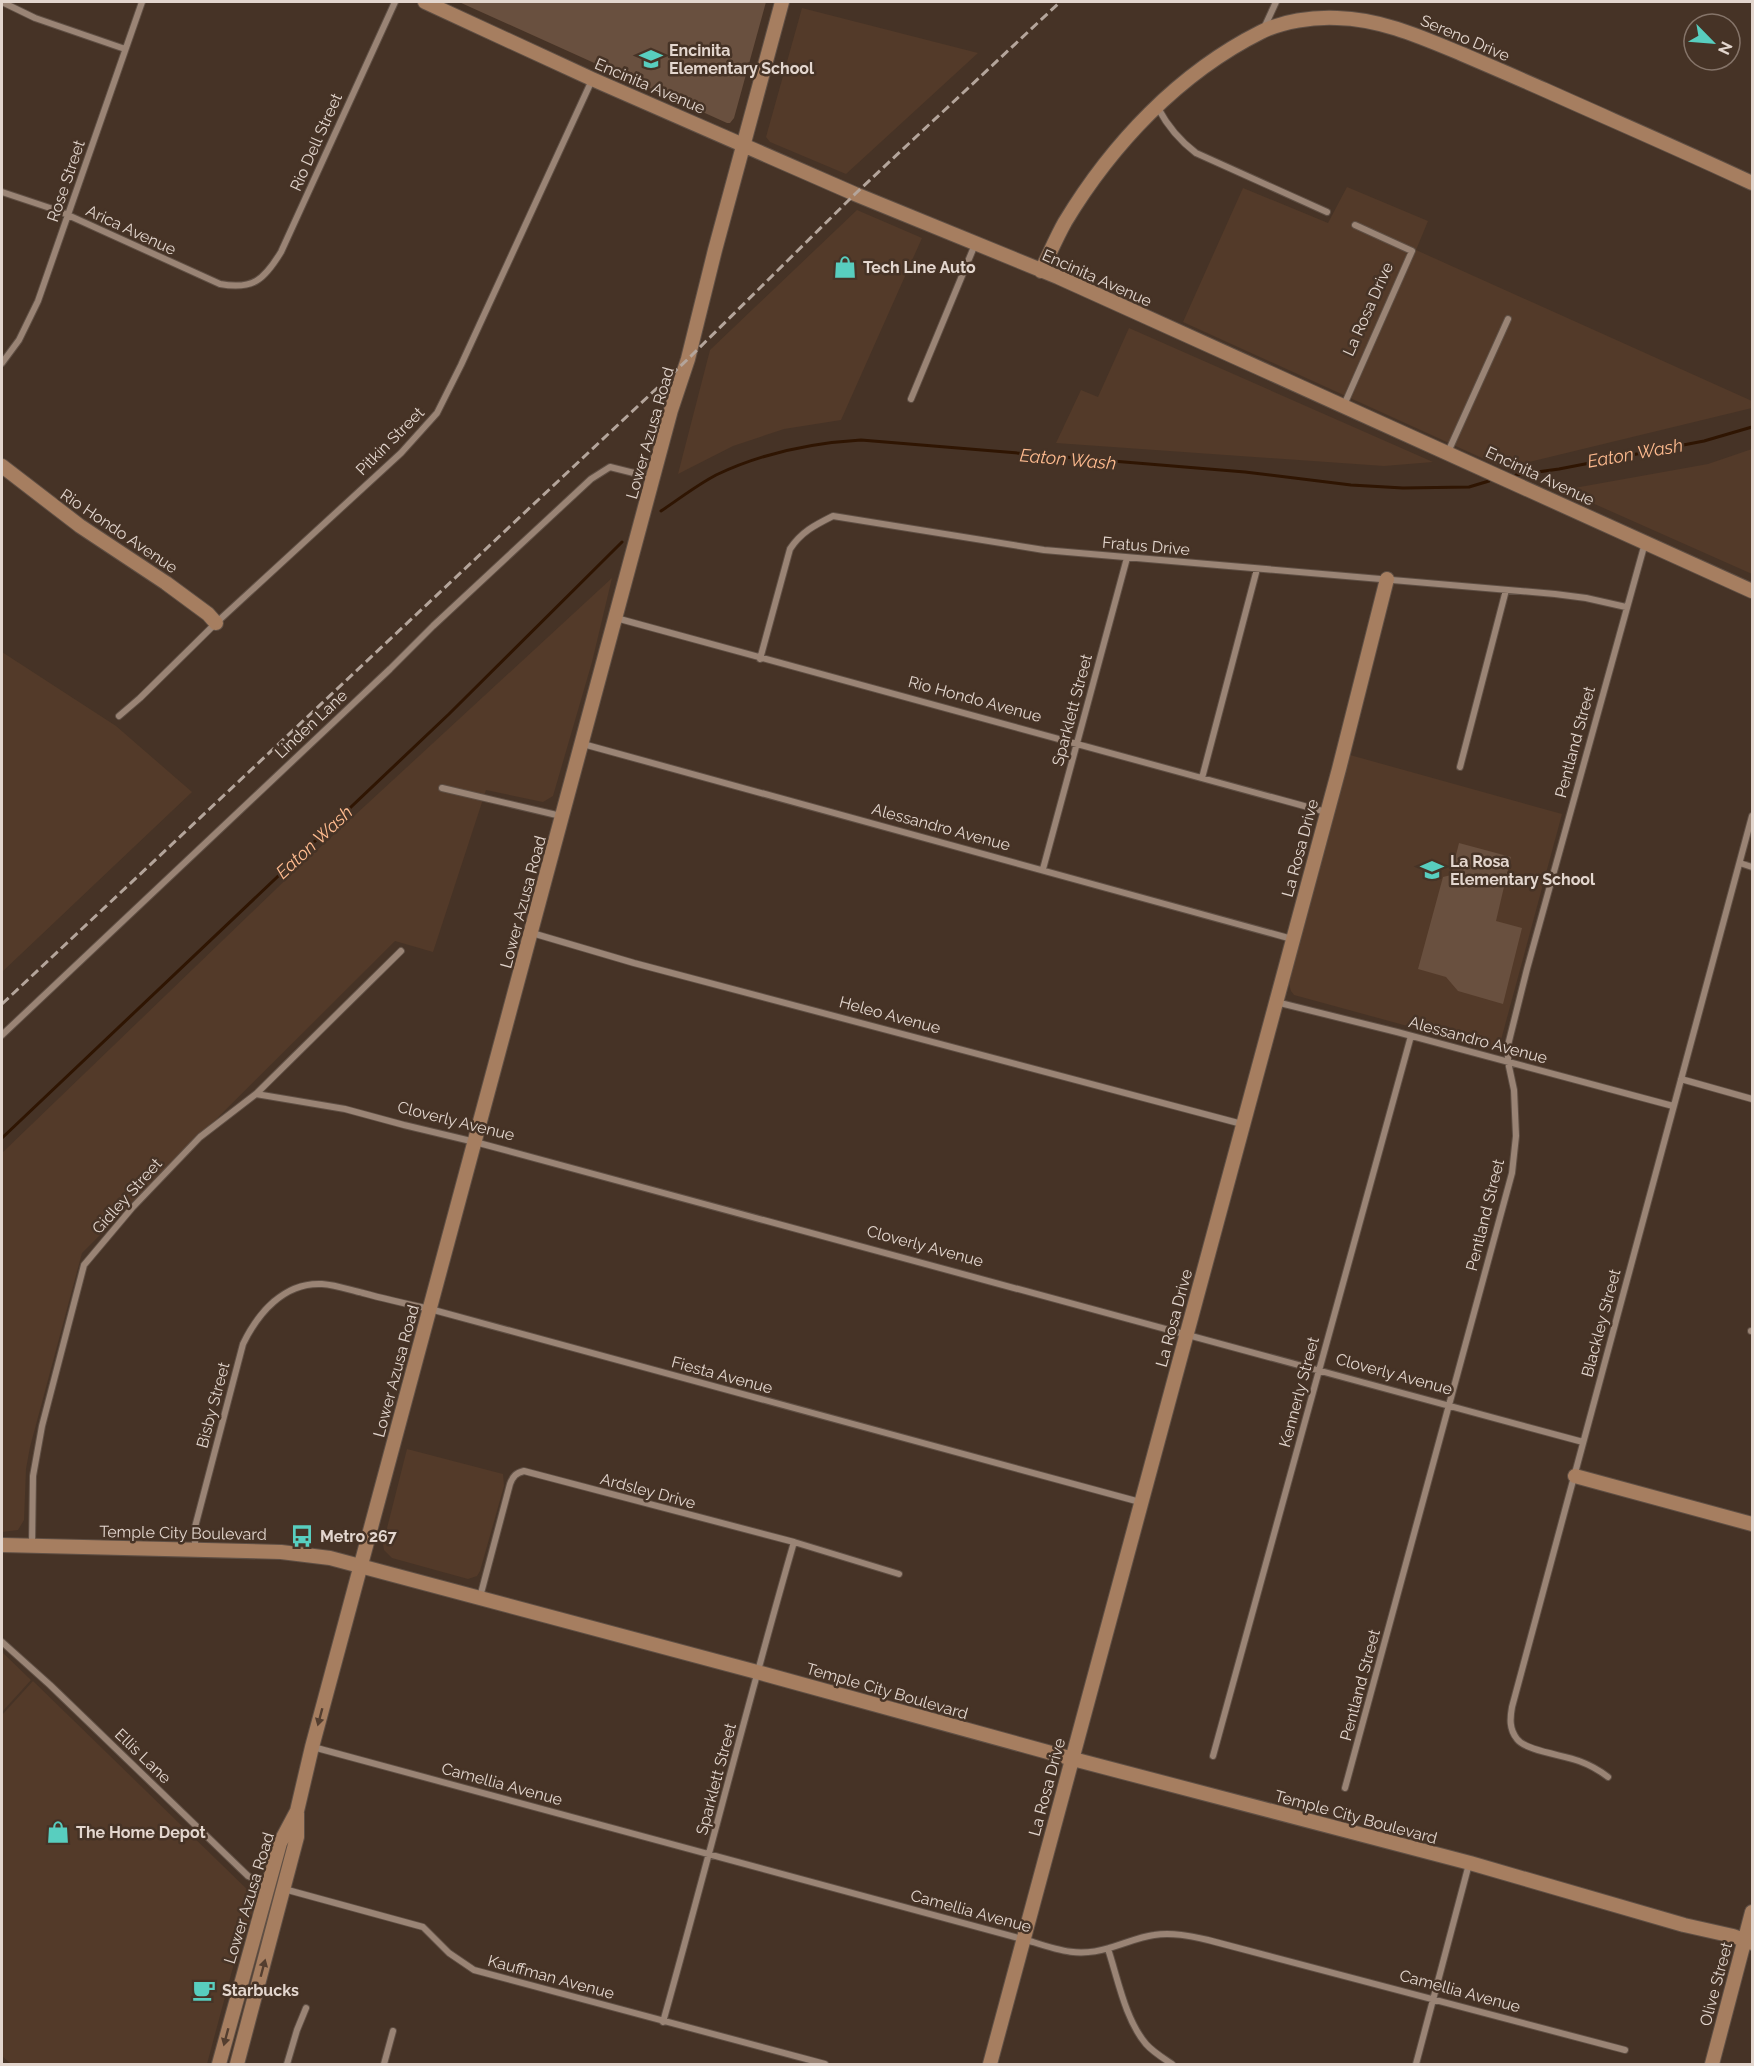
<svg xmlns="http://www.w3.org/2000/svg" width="1754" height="2066" viewBox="0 0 1754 2066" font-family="Raleway,sans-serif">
  <rect width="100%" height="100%" fill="#463326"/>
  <path fill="#533a29" d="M802 8 978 53 846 174 770 142 766 137Z
    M1347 187 1428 221 1416 250 1752 401V408L1504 468 1183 322 1243 188 1328 223Z
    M857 210 922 238 841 420 784 429 733 446 678 474 710 350Z
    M1129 328 1433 462 1384 466 1056 443 1081 390 1098 397Z
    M1752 449V574L1563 490 1708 464Z
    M612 578 592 662 553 796 543 802 486 790 433 952 395 941 82 1253 30 1447 26 1469 24 1520 18 1530 2 1532V1153L302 864Z
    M2 652 116 726 192 792 2 972Z
    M1350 755 1562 814 1501 1040 1493 1047 1488 1048 1294 995 1291 991 1289 984 1303 927Z
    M407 1449 503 1474 504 1486 480 1571 477 1576 468 1579 392 1558 384 1550 383 1544Z
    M2 1652 31 1680 2 1712Z
    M33 1681 256 1898 249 1926 236 1956 207 2064H11L2 2056V1715Z"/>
  <path fill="#69503f" d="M459 2H766L734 118 730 123H727Z
    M1459 843 1511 857 1496 921 1522 928 1503 1004 1458 991 1446 977 1418 969 1443 877 1451 875Z"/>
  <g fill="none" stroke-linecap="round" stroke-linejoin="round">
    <path stroke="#2f1502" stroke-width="3" d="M1516 475 1559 469 1704 441 1752 427
      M661 511C679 499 697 485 716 475 762 453 810 443 861 440L1245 472 1351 485 1403 488 1469 487 1489 481
      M2 1138 449 714 622 542"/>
    <g stroke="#5f4f44" stroke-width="8">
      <path id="street" d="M2 2 35 18 125 49
        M1264 28 1276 2
        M1158 108C1168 127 1179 140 1196 153L1327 212
        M2 192 59 211 220 284C253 290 264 280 281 252L395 2
        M2 363 19 340 38 301 142 2
        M911 399 976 242
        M1344 405 1412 251 1355 225
        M1448 452 1508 319
        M616 618 1326 812
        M760 659 790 549C801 532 815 525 833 516L1044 550 1555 594 1586 598 1626 607
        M119 716 140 698 216 623 401 453 437 413 461 365 592 80
        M583 744 1292 939
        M1460 767 1506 590
        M1202 778 1257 569
        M442 788 561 816
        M1740 863 1752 867
        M1043 869 1127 558
        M532 933 634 963 1242 1124
        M1276 1002 1397 1032 1673 1106
        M2 1035 390 669 433 626 591 479 610 467 654 478
        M1681 1079 1752 1099
        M256 1094 345 1109 404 1125 475 1142 1583 1442
        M1751 1331H1752
        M32 1545 33 1476 42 1426 84 1265 132 1208 200 1137 256 1094 401 951
        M195 1548V1527L243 1344C258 1313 284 1282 322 1284 336 1285 350 1290 363 1293 385 1299 407 1304 430 1309L1140 1502
        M480 1597 510 1484C513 1476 516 1473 524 1471L794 1542 899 1574
        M2 1642 50 1685 248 1876 269 1885
        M313 1747 1033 1942C1061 1951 1080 1957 1109 1948 1124 1944 1139 1937 1154 1935 1172 1932 1190 1936 1208 1940L1625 2050
        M1213 1756 1411 1036
        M1608 1777C1599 1770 1590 1765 1579 1761 1564 1755 1526 1751 1517 1739 1509 1729 1510 1718 1512 1707L1752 816
        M1345 1788 1512 1173 1516 1136 1514 1090 1508 1062V1045L1527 969 1645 543
        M284 1889 423 1927 449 1953 474 1970 825 2064
        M1108 1949C1118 1979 1125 2019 1146 2044 1153 2052 1163 2058 1172 2064
        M663 2022C708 1862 748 1701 794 1542
        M287 2064 297 2030 306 2008
        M384 2064 393 2031
        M1416 2064 1469 1864"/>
    </g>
    <g stroke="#5f4f44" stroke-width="16">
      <path id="secondary" d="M425 2 592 79 855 194 1058 277 1752 591
        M1041 271C1049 255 1056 238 1065 222 1112 144 1179 73 1261 32 1283 21 1312 17 1337 18 1381 19 1421 37 1462 54 1490 66 1518 78 1545 90 1614 121 1684 151 1752 183
        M2 466 80 526 166 583 208 614 216 623
        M1575 1476 1752 1524
        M2 1545 281 1552 330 1558 757 1672 1073 1759 1470 1863 1684 1925 1733 1936 1752 1943
        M219 2064 280 1843 297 1811 312 1747 671 410 688 359 715 250 782 2
        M237 2064 297 1837V1813
        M990 2064 1339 769 1387 579
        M1712 2064 1752 1912"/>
    </g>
    <use href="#street" stroke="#9a8475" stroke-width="6"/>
    <use href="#secondary" stroke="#a67e60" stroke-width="14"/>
    <path stroke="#b4a59b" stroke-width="3" stroke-dasharray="9 4.5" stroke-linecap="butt" d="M2 1004 688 359 855 194 1060 2"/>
  </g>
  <defs><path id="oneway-solid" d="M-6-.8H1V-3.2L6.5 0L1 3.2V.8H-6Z" transform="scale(1.5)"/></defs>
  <g fill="#543e2f">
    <use href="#oneway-solid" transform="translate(320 1717) rotate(105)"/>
    <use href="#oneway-solid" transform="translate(263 1968) rotate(-75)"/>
    <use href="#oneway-solid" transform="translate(226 2037) rotate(105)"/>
  </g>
  <defs>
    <g id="school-bare" transform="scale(1.8)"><path d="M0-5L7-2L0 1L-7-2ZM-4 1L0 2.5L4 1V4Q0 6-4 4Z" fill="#58cebf" stroke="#463326" stroke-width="2.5" paint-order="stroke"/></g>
    <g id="shop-bare" transform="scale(1.8)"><path d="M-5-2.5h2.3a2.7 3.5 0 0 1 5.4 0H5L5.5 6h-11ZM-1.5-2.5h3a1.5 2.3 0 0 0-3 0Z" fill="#58cebf" stroke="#463326" stroke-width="2.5" paint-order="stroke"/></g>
    <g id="bus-bare" transform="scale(1.8)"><path d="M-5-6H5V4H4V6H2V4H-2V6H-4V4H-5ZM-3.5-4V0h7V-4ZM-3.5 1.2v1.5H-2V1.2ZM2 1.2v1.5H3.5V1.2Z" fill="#58cebf" stroke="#463326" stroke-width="2.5" paint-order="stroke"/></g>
    <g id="cafe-bare" transform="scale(1.8)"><path d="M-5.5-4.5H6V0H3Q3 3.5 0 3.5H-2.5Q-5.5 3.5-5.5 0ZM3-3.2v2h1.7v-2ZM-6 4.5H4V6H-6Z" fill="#58cebf" stroke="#463326" stroke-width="2.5" paint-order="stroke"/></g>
  </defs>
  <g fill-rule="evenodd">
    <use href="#school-bare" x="651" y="59"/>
    <use href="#shop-bare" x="845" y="267"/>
    <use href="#school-bare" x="1432" y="870"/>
    <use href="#bus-bare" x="302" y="1536"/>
    <use href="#shop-bare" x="58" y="1832"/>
    <use href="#cafe-bare" x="204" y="1990"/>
  </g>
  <g text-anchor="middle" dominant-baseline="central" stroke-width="5" stroke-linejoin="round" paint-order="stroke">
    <g font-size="16" fill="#e3d6ce" stroke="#463326">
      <text transform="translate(1465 38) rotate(23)">Sereno Drive</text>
      <text transform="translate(650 86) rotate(23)">Encinita Avenue</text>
      <text transform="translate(316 142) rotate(-66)">Rio Dell Street</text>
      <text transform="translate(66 181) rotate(-71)">Rose Street</text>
      <text transform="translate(131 230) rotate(25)">Arica Avenue</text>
      <text transform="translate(1097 278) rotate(24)">Encinita Avenue</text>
      <text transform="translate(1368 309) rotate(-66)">La Rosa Drive</text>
      <text transform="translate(650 433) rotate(-74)">Lower Azusa Road</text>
      <text transform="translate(390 441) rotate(-45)">Pitkin Street</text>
      <text transform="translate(1540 476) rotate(25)">Encinita Avenue</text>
      <text transform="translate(119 531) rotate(34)">Rio Hondo Avenue</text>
      <text transform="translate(1146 546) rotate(5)">Fratus Drive</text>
      <text transform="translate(975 699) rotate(15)">Rio Hondo Avenue</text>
      <text transform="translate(1072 710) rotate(-75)">Sparklett Street</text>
      <text transform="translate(311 724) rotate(-43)">Linden Lane</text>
      <text transform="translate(1575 742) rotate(-75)">Pentland Street</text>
      <text transform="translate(941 827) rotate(15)">Alessandro Avenue</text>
      <text transform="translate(1300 848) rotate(-75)">La Rosa Drive</text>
      <text transform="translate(523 902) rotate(-75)">Lower Azusa Road</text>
      <text transform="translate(890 1015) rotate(15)">Heleo Avenue</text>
      <text transform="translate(1478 1040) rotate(15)">Alessandro Avenue</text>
      <text transform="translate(456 1121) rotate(14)">Cloverly Avenue</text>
      <text transform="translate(127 1196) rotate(-48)">Gidley Street</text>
      <text transform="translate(1485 1215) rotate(-76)">Pentland Street</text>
      <text transform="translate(925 1246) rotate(15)">Cloverly Avenue</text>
      <text transform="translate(1174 1318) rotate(-75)">La Rosa Drive</text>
      <text transform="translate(1601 1323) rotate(-75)">Blackley Street</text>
      <text transform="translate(396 1371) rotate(-75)">Lower Azusa Road</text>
      <text transform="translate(1394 1374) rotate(15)">Cloverly Avenue</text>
      <text transform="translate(722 1375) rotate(15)">Fiesta Avenue</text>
      <text transform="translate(1299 1392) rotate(-75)">Kennerly Street</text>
      <text transform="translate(213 1405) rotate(-75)">Bisby Street</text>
      <text transform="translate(648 1491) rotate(15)">Ardsley Drive</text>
      <text transform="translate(183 1533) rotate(1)">Temple City Boulevard</text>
      <text transform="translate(1360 1685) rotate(-75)">Pentland Street</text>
      <text transform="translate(887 1691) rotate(16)">Temple City Boulevard</text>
      <text transform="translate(143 1756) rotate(44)">Ellis Lane</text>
      <text transform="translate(716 1779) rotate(-75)">Sparklett Street</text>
      <text transform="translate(502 1784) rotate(15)">Camellia Avenue</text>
      <text transform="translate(1047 1787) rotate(-75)">La Rosa Drive</text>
      <text transform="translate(1356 1817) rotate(15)">Temple City Boulevard</text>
      <text transform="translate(249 1898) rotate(-73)">Lower Azusa Road</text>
      <text transform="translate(971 1911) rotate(15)">Camellia Avenue</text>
      <text transform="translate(551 1977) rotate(15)">Kauffman Avenue</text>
      <text transform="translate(1716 1984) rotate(-75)">Olive Street</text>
      <text transform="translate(1460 1991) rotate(15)">Camellia Avenue</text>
    </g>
    <g font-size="16" font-weight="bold" fill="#e3d6ce" stroke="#463326" text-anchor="start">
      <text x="669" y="50">Encinita<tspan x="669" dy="18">Elementary School</tspan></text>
      <text x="863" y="267">Tech Line Auto</text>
      <text x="1450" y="861">La Rosa<tspan x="1450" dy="18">Elementary School</tspan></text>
      <text x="320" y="1536">Metro 267</text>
      <text x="76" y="1832">The Home Depot</text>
      <text x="222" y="1990">Starbucks</text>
    </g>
    <g font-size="18" font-style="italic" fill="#febb8f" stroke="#463326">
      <text transform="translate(1635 453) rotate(-10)">Eaton Wash</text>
      <text transform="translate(1068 459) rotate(5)">Eaton Wash</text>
      <text transform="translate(314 842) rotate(-43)">Eaton Wash</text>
    </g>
  </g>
  <rect width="1754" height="2066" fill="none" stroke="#e3d6ce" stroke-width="6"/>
  <g transform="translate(1712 42) rotate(115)"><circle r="28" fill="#463326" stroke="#857469" stroke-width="1.5"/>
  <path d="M0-4.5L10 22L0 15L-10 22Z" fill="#58cebf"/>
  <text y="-9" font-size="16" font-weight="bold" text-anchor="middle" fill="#e3d6ce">N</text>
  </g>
</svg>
